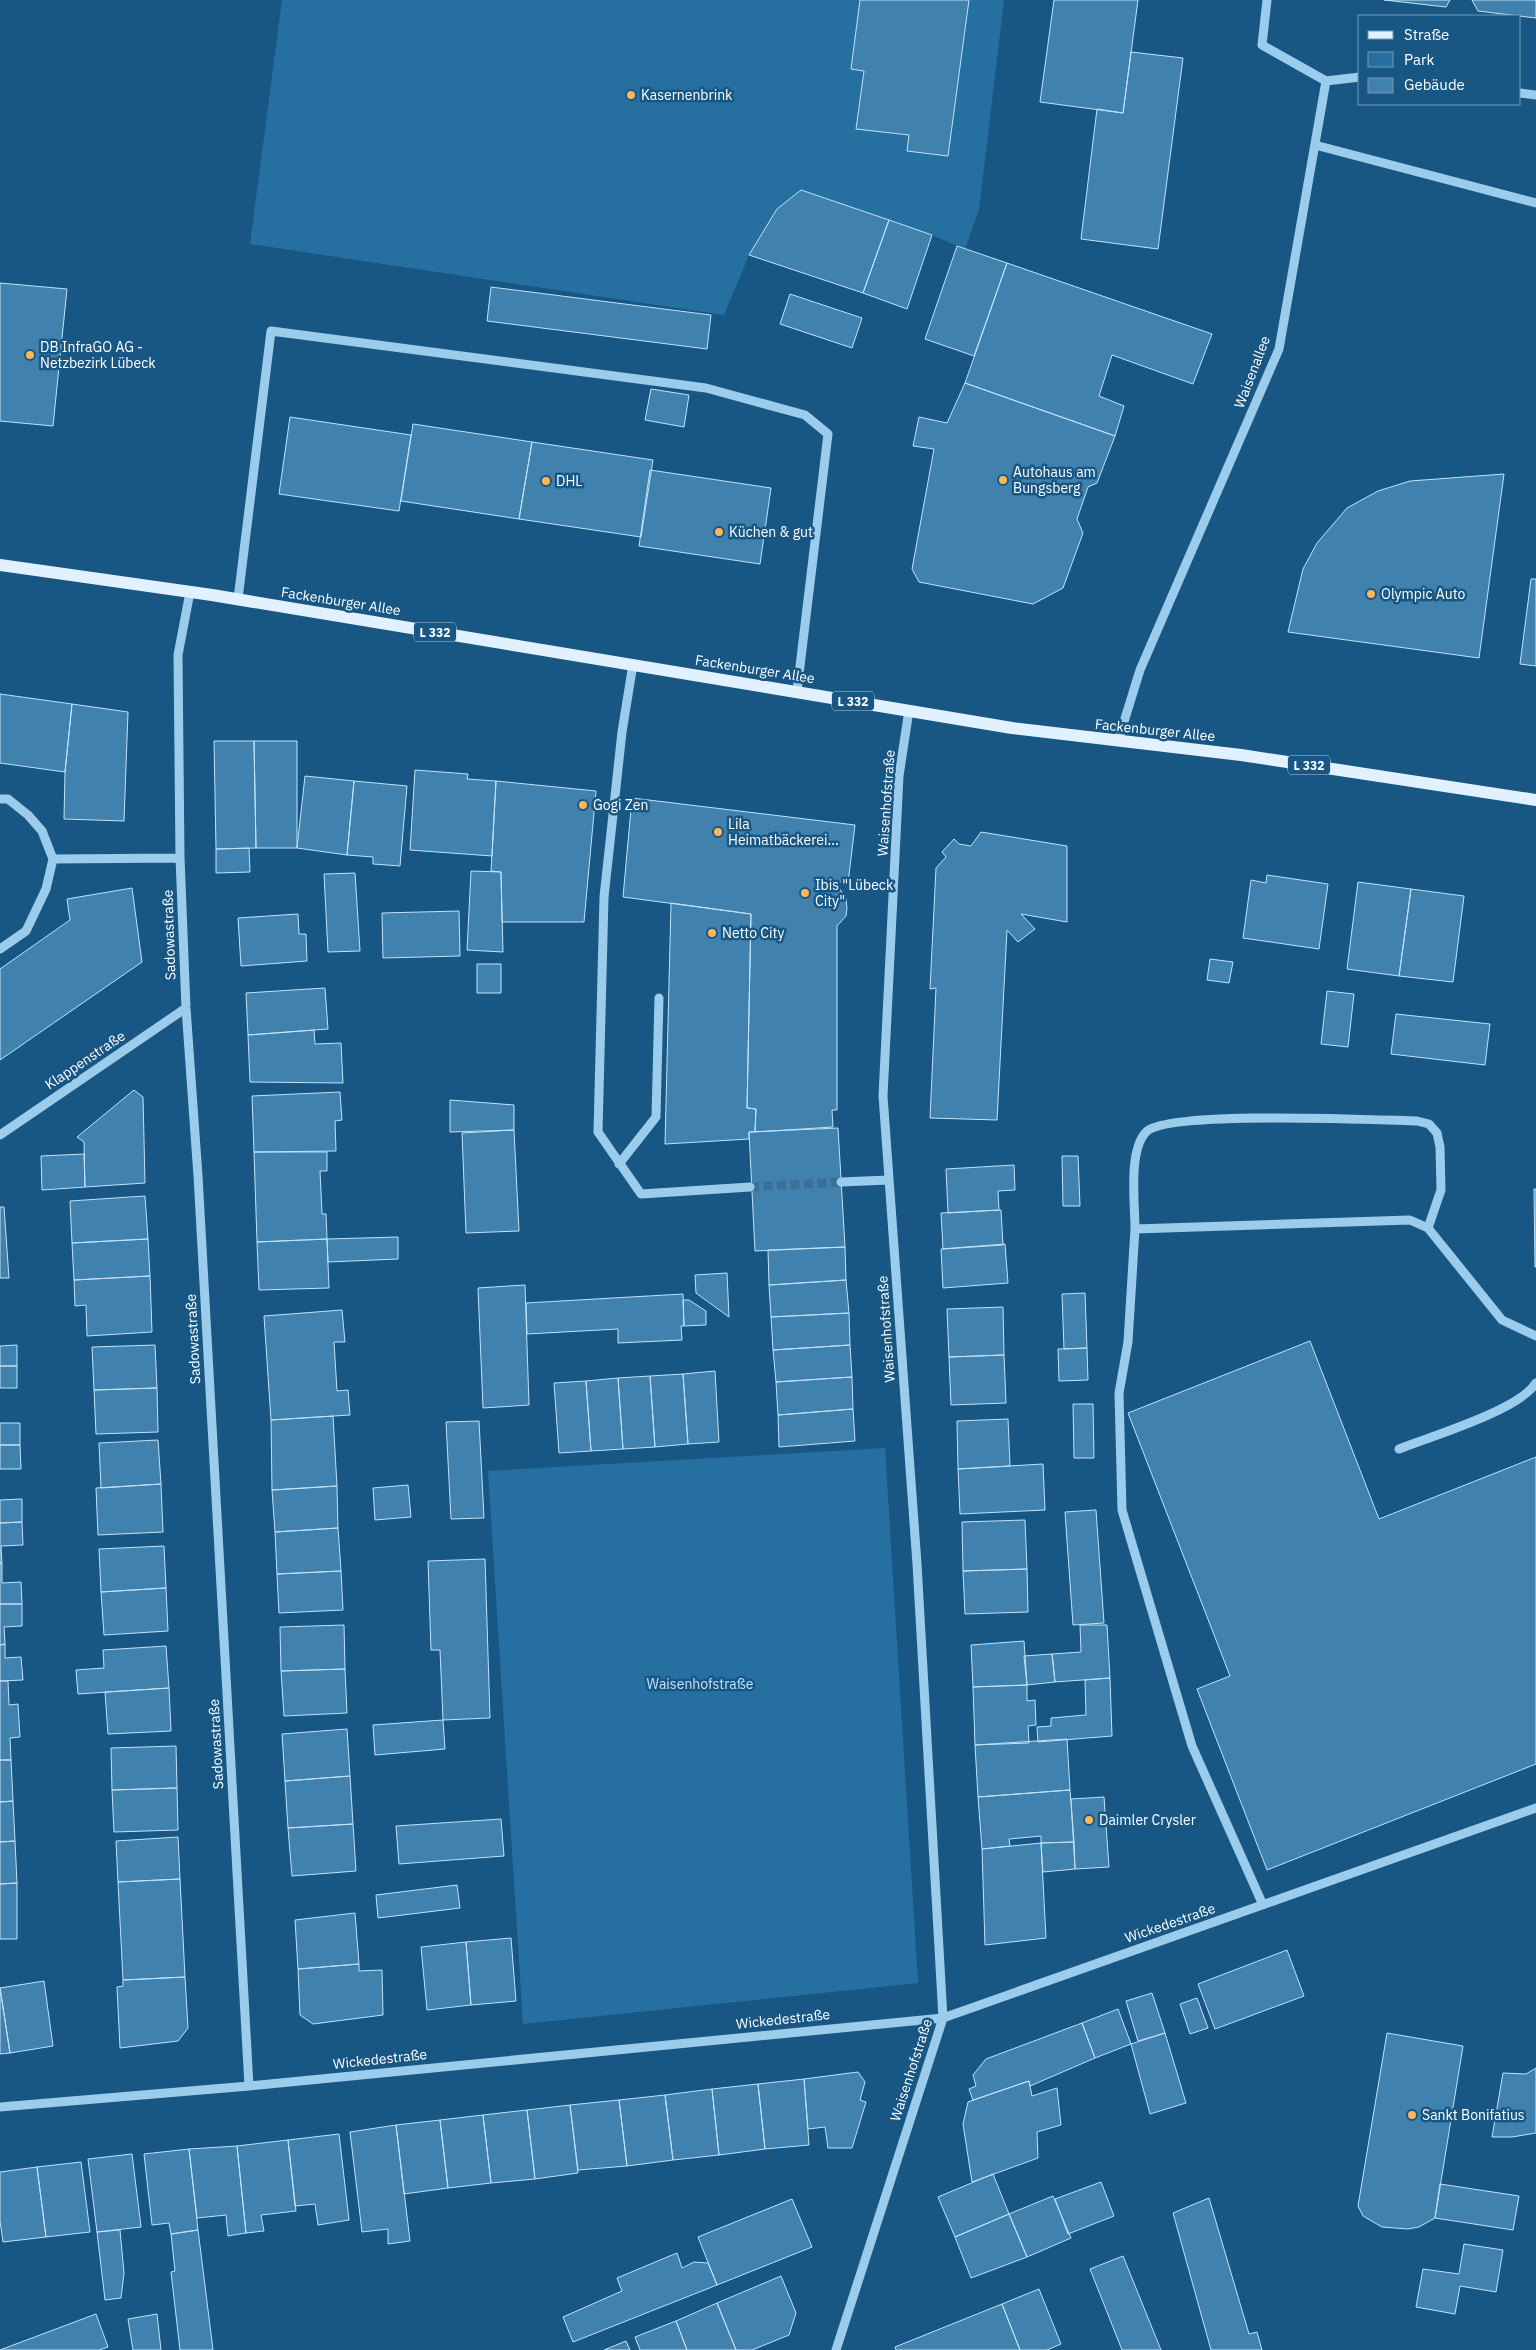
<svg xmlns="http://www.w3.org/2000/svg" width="1536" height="2350" viewBox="0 0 1536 2350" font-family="'IBM Plex Sans',sans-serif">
  <rect width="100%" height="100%" fill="#185784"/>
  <path fill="#2670a1" d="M282 0H1004L979 210 965 249 932 235 801 190 777 209 749 255 724 315 250 244Z
    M885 1448 918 1983 523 2024 488 1471Z"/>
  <path fill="#4081ae" stroke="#c1e3f9" d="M860 0H969L948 156 907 151 909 135 856 129 864 71 851 69Z
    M1054 0H1138L1123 113 1040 102Z
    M1384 0H1450L1446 7Z
    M1472 0H1536V18L1478 11Z
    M1131 52 1183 58 1158 249 1081 239 1097 109 1123 113Z
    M801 190 889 220 863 293 749 255 777 209Z
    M889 220 932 235 907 309 863 293Z
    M957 246 1007 263 974 356 925 339Z
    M1007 263 1212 334 1193 384 1112 355 1099 396 1124 406 1115 436 965 383Z
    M0 283 67 289 53 426 0 421Z
    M491 287 711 315 707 349 487 321Z
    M790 294 862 318 852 348 780 324Z
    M965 383 1115 436 1097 483 1088 487 1077 519 1083 533 1063 588 1033 604 919 582 912 569 934 449 913 446 919 417 947 423Z
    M651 389 689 395 684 427 645 420Z
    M290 417 411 435 399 511 279 494Z
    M413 424 532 442 519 519 401 501Z
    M532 442 653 460 641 537 519 519Z
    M650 470 771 488 760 564 639 546Z
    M1504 474 1479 658 1288 632 1303 569 1317 543 1347 508 1378 491 1410 481Z
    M1531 579H1536V666L1520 664Z
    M0 694 72 704 65 772 0 763Z
    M72 704 128 712 124 821 64 819 65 772Z
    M214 741H254L256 848 216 849Z
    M254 741H297V848H256Z
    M415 770 468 774 467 779 496 781 492 856 410 850Z
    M305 776 354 781 347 855 297 848Z
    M354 781 407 786 400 866 373 864V857L347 855Z
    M496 781 596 791 584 922H502L501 872 491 871Z
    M632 798 855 825 848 883 835 881 846 899 847 908 846 916 837 926V1110H832L833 1127 755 1132 756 1109 747 1108 751 914 623 897Z
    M981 832 1067 846V922L1021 914 1035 929 1018 942 1007 930 997 1120 930 1118 936 988 930 989 936 868 946 857 942 852 954 839 959 844 971 846Z
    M249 848 250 872 216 873V849Z
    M471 871 501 872 503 952 467 950Z
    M355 873 360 951 328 952 324 874Z
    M1267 875 1328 884 1319 949 1243 938 1251 880 1266 883Z
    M1358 882 1411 889 1399 976 1347 969Z
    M132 888 142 962 0 1060V969L70 920 67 899Z
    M1411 889 1464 896 1453 982 1399 976Z
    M671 903 751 914 747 1108 756 1109 755 1132H749V1139L665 1144Z
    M459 911 460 956 383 958 382 913Z
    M298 914 299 934H306L307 961 241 966 238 918Z
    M1210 959 1233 962 1229 983 1207 980Z
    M477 964H501V993H477Z
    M325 988 328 1029 248 1035 246 993Z
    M1327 991 1354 994 1348 1047 1321 1044Z
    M1396 1014 1490 1024 1485 1065 1391 1054Z
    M314 1030 315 1044 341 1043 343 1083 250 1082 248 1035Z
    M134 1090 143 1097 145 1183 85 1187 84 1142 77 1137Z
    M340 1092 342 1120 335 1121 336 1151 254 1152 252 1096Z
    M450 1100 514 1105V1130L450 1132Z
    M838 1128 845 1247 755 1251 749 1132Z
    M514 1130 519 1231 466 1233 462 1133Z
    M254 1152H327V1171H320L322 1214H326L327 1239 257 1242Z
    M84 1154 85 1187 42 1190 41 1156Z
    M1062 1156H1078L1080 1206H1063Z
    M1014 1165 1015 1190 998 1191 999 1210 948 1213 946 1169Z
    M1534 1189H1536V1267H1535Z
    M145 1196 148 1239 72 1243 70 1201Z
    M0 1207H4L9 1278H0Z
    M1001 1210 1003 1245 943 1249 941 1213Z
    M398 1237V1259L328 1262 327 1239Z
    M148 1239 150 1276 74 1280 72 1243Z
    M327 1239 329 1288 259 1290 257 1242Z
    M1005 1244 1008 1283 943 1288 941 1249Z
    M845 1247 846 1280 769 1285 768 1250Z
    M727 1273 729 1317 696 1293 695 1275Z
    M150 1276 152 1332 87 1336 86 1305 75 1306 74 1280Z
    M846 1280 849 1313 771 1317 769 1285Z
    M525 1285 529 1405 483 1408 478 1288Z
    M1085 1293 1087 1348 1064 1349 1062 1294Z
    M683 1294 684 1326H681L682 1340 618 1343V1329L527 1334 526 1303Z
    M683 1300H689L706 1311V1325L684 1326Z
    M1003 1307 1004 1355 949 1357 947 1309Z
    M342 1310 345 1342H334L337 1391 348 1390 350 1415 271 1420 264 1316Z
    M849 1313 850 1345 773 1350 771 1317Z
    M1310 1341 1379 1519 1536 1457V1764L1267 1870 1197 1689 1230 1676 1128 1413Z
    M17 1345V1366H0V1346Z
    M155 1345 157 1388 94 1390 92 1347Z
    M850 1345 852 1377 776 1382 773 1350Z
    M1087 1348 1088 1380 1059 1381 1058 1349Z
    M1004 1355 1006 1403 951 1405 949 1357Z
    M0 1366H17V1388H0Z
    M715 1371 719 1442 688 1444 683 1374Z
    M683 1374 688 1444 655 1447 650 1376Z
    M650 1376 655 1447 623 1449 618 1378Z
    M852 1377 853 1409 778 1415 776 1382Z
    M618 1378 623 1449 591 1451 586 1381Z
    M586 1381 591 1451 559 1453 554 1383Z
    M157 1388 158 1432 96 1434 94 1390Z
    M1073 1404H1093L1094 1458H1074Z
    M853 1409 855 1441 779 1447 778 1415Z
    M333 1416 337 1486 272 1490 271 1420Z
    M1008 1419 1010 1466 958 1469 957 1421Z
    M479 1421 484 1518 451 1519 446 1422Z
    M0 1423H20V1445H0Z
    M158 1440 161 1484 101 1488 99 1443Z
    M0 1445H20L21 1469H0Z
    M1043 1464 1045 1510 960 1514 958 1469Z
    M161 1484 163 1532 98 1535 96 1488Z
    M408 1485 411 1517 375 1520 373 1488Z
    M337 1486 338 1528 275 1532 272 1490Z
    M22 1499V1522L0 1523V1500Z
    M1096 1510 1104 1623 1073 1625 1065 1512Z
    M1025 1520 1027 1569 963 1571 962 1522Z
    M22 1522 23 1545 1 1546 2 1563H0V1523Z
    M338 1528 341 1571 277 1574 275 1532Z
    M164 1546 166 1588 101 1592 99 1549Z
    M485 1559 490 1718 443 1720 440 1650H431L428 1561Z
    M0 1563H2V1583L21 1582 22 1604H0Z
    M1027 1569 1028 1612 965 1614 963 1571Z
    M341 1571 343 1610 279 1613 277 1574Z
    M166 1588 168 1631 104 1635 101 1592Z
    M0 1604H22V1626L4 1627 5 1644 0 1645Z
    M344 1625 345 1669 281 1671 280 1627Z
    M1080 1625H1107L1110 1678 1055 1682 1052 1654 1081 1652Z
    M1024 1641 1027 1685 973 1687 971 1645Z
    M5 1644V1658L21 1657 23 1680 0 1681V1645Z
    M166 1646 169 1688 78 1694 76 1670 104 1668 103 1650Z
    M1052 1654 1055 1682 1027 1685 1024 1656Z
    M345 1669 347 1713 284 1716 281 1671Z
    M1110 1678 1112 1736 1038 1742 1037 1727 1051 1726V1718L1086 1715 1085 1680Z
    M0 1681H8L9 1705 18 1704 20 1737 10 1738 11 1760H0Z
    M1027 1685V1701L1035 1700 1036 1725 1028 1726 1029 1743 975 1745 973 1687Z
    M169 1688 171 1731 108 1734 105 1692Z
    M443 1720 445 1749 375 1755 373 1725Z
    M347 1729 350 1776 285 1781 282 1734Z
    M1067 1739 1070 1790 978 1797 975 1745Z
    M176 1746 177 1788 112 1790 111 1748Z
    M0 1760H11L13 1801 0 1802Z
    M350 1776 353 1824 288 1828 285 1781Z
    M177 1788 178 1830 114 1832 112 1790Z
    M1070 1790 1074 1842 1041 1843V1836L1009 1839 1010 1846 982 1849 978 1797Z
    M1104 1797 1109 1867 1075 1869 1071 1799Z
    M13 1801 15 1841 0 1842V1802Z
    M501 1819 504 1856 399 1864 396 1826Z
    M353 1824 356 1871 292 1876 288 1828Z
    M178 1837 180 1879 118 1882 116 1841Z
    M15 1841 17 1883 0 1884V1842Z
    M1074 1842 1075 1869 1043 1872 1041 1843Z
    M1041 1843 1046 1938 985 1945 982 1849Z
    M180 1879 185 1977 123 1980 118 1882Z
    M17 1883V1939H0V1884Z
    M457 1885 460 1908 378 1918 376 1895Z
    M355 1913 359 1964 298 1969 295 1920Z
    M511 1938 516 2001 471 2005 466 1942Z
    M466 1942 471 2005 427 2010 421 1947Z
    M1287 1950 1304 1996 1215 2029 1198 1984Z
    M359 1964V1971L382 1970 383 2015 313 2024 300 2015 298 1969Z
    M185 1977 188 2028 178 2041 120 2048 117 1987 123 1986V1980Z
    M44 1981 53 2046 10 2053 0 1988Z
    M0 1988 10 2053 0 2054Z
    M1152 1993 1165 2033 1138 2041 1126 2001Z
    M1197 1998 1208 2028 1190 2034 1180 2004Z
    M1118 2009 1131 2044 1095 2058 1082 2023Z
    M1082 2023 1095 2058 1030 2086 1029 2081 973 2100 969 2089 976 2086 973 2075 986 2059Z
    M1165 2033 1186 2103 1150 2114 1131 2044Z
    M1387 2033 1463 2046 1435 2218 1419 2227 1408 2229 1382 2227 1363 2216 1358 2206Z
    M1536 2068V2133L1512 2137H1492L1503 2073 1526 2074Z
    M858 2072 865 2082 860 2100 866 2102 852 2148H828L825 2127 808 2129 804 2079Z
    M804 2079 809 2145 765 2149 758 2084Z
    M1029 2081 1032 2096 1057 2088 1061 2125 1037 2132 1038 2158 972 2182 963 2124 968 2102Z
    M758 2084 765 2149 719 2155 712 2089Z
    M712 2089 719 2155 673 2160 665 2095Z
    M665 2095 673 2160 627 2166 619 2100Z
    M619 2100 627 2166 578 2170 570 2105Z
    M570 2105 578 2173 535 2179 527 2110Z
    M527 2110 535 2179 491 2183 483 2115Z
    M483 2115 491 2183 448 2188 440 2120Z
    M440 2120 448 2188 404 2194 396 2125Z
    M396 2125 410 2241 388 2244V2229L362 2232 350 2132Z
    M339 2134 349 2220 318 2225 315 2204 295 2206 288 2140Z
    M288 2140 296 2211 261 2215 264 2231 246 2233 237 2146Z
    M237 2146 246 2233 228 2236 226 2215 197 2218 189 2149Z
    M189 2149 198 2230 171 2234 169 2223 152 2225 144 2154Z
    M132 2154 141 2227 97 2232 88 2159Z
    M81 2162 90 2232 46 2237 37 2167Z
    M37 2167 46 2237 3 2242 0 2221V2172Z
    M993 2174 1009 2214 955 2237 938 2197Z
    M1101 2182 1114 2216 1068 2234 1055 2199Z
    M1440 2184 1519 2196 1513 2230 1435 2218Z
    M1053 2196 1071 2238 1027 2257 1009 2214Z
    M1209 2198 1249 2334 1257 2332 1262 2350H1211L1173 2213Z
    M792 2199 812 2247 717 2285 698 2237Z
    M1009 2214 1027 2257 971 2278 955 2237Z
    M120 2230 124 2273 121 2298 105 2300 97 2232Z
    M198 2230 213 2350H180L171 2272 175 2271 171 2234Z
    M1464 2244 1503 2250 1496 2292 1460 2286 1455 2314 1416 2307 1423 2269 1459 2274Z
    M677 2253 682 2268 694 2262 708 2263 717 2285 573 2342 563 2317 622 2291 617 2278Z
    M1123 2256 1161 2350H1122L1090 2269Z
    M781 2276 796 2313 789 2335 752 2350H736L717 2303Z
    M1039 2289 1061 2344 1047 2350H1020L1002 2304Z
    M717 2303 736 2350H687L676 2321Z
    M1002 2304 1020 2350H896L895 2347Z
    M96 2314 108 2347 99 2350H0Z
    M157 2314 161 2350H133L128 2319Z
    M676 2321 687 2350H640L635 2337Z
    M626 2341 630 2350H604Z"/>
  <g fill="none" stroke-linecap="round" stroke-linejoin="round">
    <path stroke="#3b7096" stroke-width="9" stroke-dasharray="9 4.5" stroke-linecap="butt" d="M750 1187 841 1182"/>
    <path stroke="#9cccec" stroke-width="9" d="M1267 0 1262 45 1326 81
      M1326 81 1360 77
      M1520 93 1536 95
      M1315 145 1536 203
      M190 592 178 655 180 858 186 1008 198 1176 249 2086
      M238 599 271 331 706 388 805 415 828 434 797 691
      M633 664 622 732 604 897 598 1132 641 1194 750 1187
      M1118 741 1140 670 1279 349 1326 81
      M0 799H8L28 815 42 831 53 859 46 889 26 931 0 949
      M53 859 180 858
      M0 1135 186 1008
      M619 1164 656 1117 659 998
      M841 1182 889 1180
      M1135 1229C1135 1204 1128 1151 1146 1132 1167 1110 1376 1120 1417 1121L1429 1124 1437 1133 1440 1147 1441 1190 1428 1228
      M1399 1449C1432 1436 1519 1410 1536 1383
      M1263 1905 1192 1746 1122 1510 1119 1393 1128 1342 1135 1229 1410 1220 1428 1228 1502 1320 1536 1336
      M0 2107 249 2086 943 2018 1536 1808
      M836 2350 943 2018 917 1564 883 1096 899 776 909 710"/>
    <path stroke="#e2f1ff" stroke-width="12" d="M0 565 212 595 1012 728 1241 755 1536 800"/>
  </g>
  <g fill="#ffb658" stroke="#185784" stroke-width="2">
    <circle cx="631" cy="95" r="5"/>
    <circle cx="30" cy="355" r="5"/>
    <circle cx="1003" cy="480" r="5"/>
    <circle cx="546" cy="481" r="5"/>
    <circle cx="719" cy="532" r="5"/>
    <circle cx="1371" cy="594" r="5"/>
    <circle cx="583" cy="805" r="5"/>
    <circle cx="718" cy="832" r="5"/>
    <circle cx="805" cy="893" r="5"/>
    <circle cx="712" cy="933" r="5"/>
    <circle cx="1089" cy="1820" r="5"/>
    <circle cx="1412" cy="2115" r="5"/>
  </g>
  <g text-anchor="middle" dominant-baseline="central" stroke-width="5" stroke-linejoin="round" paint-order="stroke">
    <g fill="#185784" stroke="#bacdda" stroke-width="1">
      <rect x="414" y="622.5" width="42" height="19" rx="4"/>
      <rect x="832" y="691.5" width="42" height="19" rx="4"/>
      <rect x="1288" y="755.5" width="42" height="19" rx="4"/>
    </g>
    <g font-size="12" font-weight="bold" fill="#fff">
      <text x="435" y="632">L 332</text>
      <text x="853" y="701">L 332</text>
      <text x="1309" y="765">L 332</text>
    </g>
    <g font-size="14" fill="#fff" stroke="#185784" text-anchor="start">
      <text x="641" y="95">Kasernenbrink</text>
      <text x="40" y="347">DB InfraGO AG -<tspan x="40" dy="16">Netzbezirk Lübeck</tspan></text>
      <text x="1013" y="472">Autohaus am<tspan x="1013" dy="16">Bungsberg</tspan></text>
      <text x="556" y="481">DHL</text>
      <text x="729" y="532">Küchen &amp; gut</text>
      <text x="1381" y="594">Olympic Auto</text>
      <text x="593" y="805">Gogi Zen</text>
      <text x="728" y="824">Lila<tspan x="728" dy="16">Heimatbäckerei...</tspan></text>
      <text x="815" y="885">Ibis "Lübeck<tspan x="815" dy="16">City"</tspan></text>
      <text x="722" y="933">Netto City</text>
      <text x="1099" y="1820">Daimler Crysler</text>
      <text x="1422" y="2115">Sankt Bonifatius</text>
    </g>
    <g font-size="14" fill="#fff" stroke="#185784">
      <text transform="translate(1252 372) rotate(-69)">Waisenallee</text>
      <text transform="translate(341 601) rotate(9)">Fackenburger Allee</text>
      <text transform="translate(755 669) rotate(9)">Fackenburger Allee</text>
      <text transform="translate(1155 730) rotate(6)">Fackenburger Allee</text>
      <text transform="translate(886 803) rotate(-86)">Waisenhofstraße</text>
      <text transform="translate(169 935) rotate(-92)">Sadowastraße</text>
      <text transform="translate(85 1060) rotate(-34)">Klappenstraße</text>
      <text transform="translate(886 1329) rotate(-94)">Waisenhofstraße</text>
      <text transform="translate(193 1339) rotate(-93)">Sadowastraße</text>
      <text transform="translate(216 1744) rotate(-93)">Sadowastraße</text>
      <text transform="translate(1170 1923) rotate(-19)">Wickedestraße</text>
      <text transform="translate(783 2019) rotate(-6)">Wickedestraße</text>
      <text transform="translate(380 2059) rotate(-6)">Wickedestraße</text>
      <text transform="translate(911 2070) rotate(-72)">Waisenhofstraße</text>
    </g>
    <g font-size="14" fill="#c1e3f9" stroke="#185784">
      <text x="700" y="1684">Waisenhofstraße</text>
    </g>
  </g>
  <rect x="1358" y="15" width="162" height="90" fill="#185784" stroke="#749ab5"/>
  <rect x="1368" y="31" width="25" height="8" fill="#e2f1ff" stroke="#749ab5"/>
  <text x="1404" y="40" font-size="15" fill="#ffffff">Straße</text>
  <rect x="1368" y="52" width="25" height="15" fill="#2670a1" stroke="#749ab5"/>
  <text x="1404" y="65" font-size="15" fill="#ffffff">Park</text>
  <rect x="1368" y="78" width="25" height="15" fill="#4081ae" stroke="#749ab5"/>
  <text x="1404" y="90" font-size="15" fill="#ffffff">Gebäude</text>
</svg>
